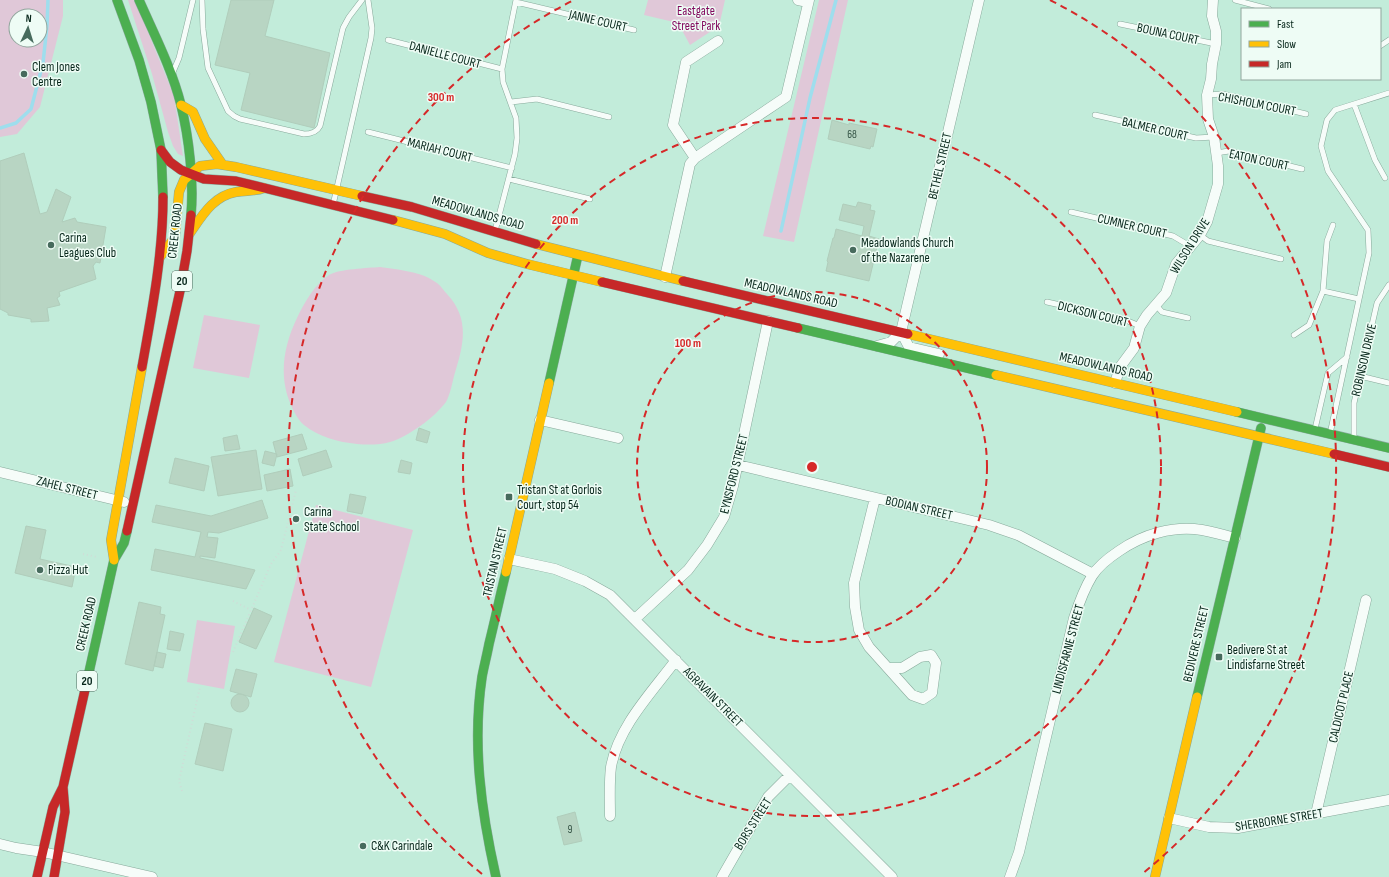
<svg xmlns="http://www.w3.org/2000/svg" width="1389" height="877" viewBox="0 0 1389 877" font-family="'Sofia Sans Condensed',sans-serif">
  <rect width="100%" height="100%" fill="#c2ecda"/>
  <path fill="#e0c8d8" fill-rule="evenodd" d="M0 0H63V16L40 107 17 134 0 137ZM16 16H40V40H16Z
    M128 0H135L174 96 183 156 178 154 173 146 168 132 152 74Z
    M648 0H725L719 26 690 45 678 23 644 15Z
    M819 0H848L794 242 763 236Z
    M380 267C399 270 421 271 437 283 441 286 444 291 447 294 471 320 463 346 454 376 452 384 450 395 446 402 435 417 408 437 390 442 380 445 368 445 357 444 338 442 319 437 304 425 298 420 294 412 291 405 278 376 284 345 297 318 304 303 315 284 329 275 339 269 368 268 380 267Z
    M204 315 260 325 249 378 193 368Z
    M316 505 413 530 371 687 274 662Z
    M197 620 235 626 224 689 187 682Z"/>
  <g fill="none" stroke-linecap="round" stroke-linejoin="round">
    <path stroke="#9edeed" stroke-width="3.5" d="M0 128 16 123 31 109 43 63 47 26 48 0
      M781 231 810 98 836 0"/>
  </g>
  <path fill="#b8d5c3" stroke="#b0cdbb" d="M231 0H274L265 36 330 53 314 128 241 110 250 73 215 65Z
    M832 120 849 125V123L877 129 873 147 871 146 870 149 828 139Z
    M24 153 40 214 47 212 56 189 71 197 62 222 75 218 77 222 106 227 100 263 96 262 93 266 96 279 59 292 60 296 57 298 60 305 47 308 49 321 31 322V319L8 315V313L0 309V161Z
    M858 202 871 205 870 210 875 211 869 236 879 239 869 281 826 271 828 262 827 261 833 238H834L836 229 862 236 864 226 839 220 843 204 856 207Z
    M419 428 430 432 427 443 416 440Z
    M302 434 307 449 277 457 273 442Z
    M237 435 240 449 225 451 223 438Z
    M256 450 262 489 218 496 211 457Z
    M326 450 332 467 303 476 298 459Z
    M265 451 277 454 274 466 262 463Z
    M175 458 209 466 204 491 169 483Z
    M401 460 412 463 410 474 398 472Z
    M290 469 293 486 267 491 264 475Z
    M350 494 366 497 362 514 347 511Z
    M262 500 268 518 219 533 208 532 207 537 218 538 215 558 200 556V558L255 570 246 589 151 570 155 549 195 557 201 532 152 522 156 505 211 516Z
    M26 526 46 530 40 559 76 567 72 587 15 573Z
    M139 602 161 607 160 614 165 615 153 671 125 664Z
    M254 608 272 616 256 649 239 642Z
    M170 631 184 634 180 651 167 649Z
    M157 652 166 654 163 668 154 666Z
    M236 669 257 674 251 697 230 691Z
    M231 703a9 9 0 1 1 18 0a9 9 0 1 1-18 0Z
    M205 723 232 729 223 771 195 764Z
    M575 812 582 841 564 845 557 817Z"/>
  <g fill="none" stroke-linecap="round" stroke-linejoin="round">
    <g stroke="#88a99b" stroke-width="6">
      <path id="lane" d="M202 0 203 29 208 68 228 111 234 116 240 119 304 134C311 134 317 132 320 126L343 28 349 17 362 0
        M1235 0 1269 9
        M516 2 634 30
        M1120 24 1216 44
        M388 40 502 69
        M1380 46 1389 40
        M173 72 179 58 193 0
        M1207 95 1223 94 1306 114
        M511 102 537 99 609 117
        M1354 104 1375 160 1385 178
        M1095 115 1196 138 1214 137
        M368 132 512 168
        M1216 153 1229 151 1302 169
        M509 179 590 199
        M333 205 371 38 372 28 368 0
        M1071 212 1173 236 1190 246
        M495 231 515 154 517 138 516 118 503 82 502 69 516 0
        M1200 235 1208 241 1281 259
        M1323 291 1359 299
        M1047 302 1123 319 1140 326
        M1156 305 1162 312 1188 318
        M1294 335 1309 325 1323 291 1327 241 1333 225
        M1360 376 1389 383
        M1315 429 1328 373 1347 357
        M1330 434 1369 253 1368 230 1328 171 1321 146 1327 120 1335 110 1389 93
        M1354 438V403L1377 303 1389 285"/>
    </g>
    <g stroke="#88a99b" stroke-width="11">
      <path id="street" d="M798 0 808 2
        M695 158 673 125 686 62 718 41
        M665 277 690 164 695 158 786 97 809 0
        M901 332 909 347 939 354
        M877 346 891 342 901 332 979 0
        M1115 383 1120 367 1134 348 1140 326 1147 315 1166 293 1176 264 1200 235 1207 222 1218 184V166L1214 137 1208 119 1207 95 1211 79 1212 64 1216 44V31L1212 16 1213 0
        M540 420 618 438
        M738 465 989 525 1018 535 1093 574
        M0 472 124 502
        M875 498 854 583 855 607 859 630 869 647 912 695 923 699 932 693 936 663 931 655 920 657 902 668H888
        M509 559 555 569 585 581 610 595 892 877
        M635 619 688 570 707 545 724 517 733 486 768 321
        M1316 814 1366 600
        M610 816C610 800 609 783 611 767 618 727 652 692 676 660
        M1169 818 1209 827 1238 828 1389 800
        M0 844 16 848 43 852 152 877
        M722 877 768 797 790 775
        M1010 877 1019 852 1074 618C1079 603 1084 589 1092 576 1098 566 1110 557 1119 551 1142 535 1173 525 1202 530 1213 532 1224 535 1235 538"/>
    </g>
    <g stroke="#88a99b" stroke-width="10">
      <path id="fast" d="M117 0 139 60 151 102 161 150 163 197
        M139 0C154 34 172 69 181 105 189 138 194 181 191 215
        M798 328 996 375
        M549 383 578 255
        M1237 412 1389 448
        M87 681 114 560 124 543 127 531
        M1197 697 1261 428
        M496 877C481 811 472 744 482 677 484 666 487 655 489 644 495 620 500 596 506 572"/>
    </g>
    <g stroke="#88a99b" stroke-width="10">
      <path id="slow" d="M181 105 193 112 205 139 223 165
        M393 220 445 234 488 253 527 264 602 282
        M190 233C202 216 213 196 236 192 246 190 254 192 264 188
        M536 244 683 281
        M160 257 175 237 179 192 184 180 200 166 217 164 236 167 362 196
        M908 334 1237 412
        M996 375 1334 454
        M114 560 111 540 142 367
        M506 572 549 383
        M1155 877 1197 697"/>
    </g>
    <g stroke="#88a99b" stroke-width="10">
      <path id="jam" d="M161 150 170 162 181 170 204 179 236 181 393 220
        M362 196 412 207 536 244
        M683 281 908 334
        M602 282 798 328
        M142 367C152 311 163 254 163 197
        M1334 454 1389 467
        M127 531 180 291 187 251 191 215
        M37 877 53 807 63 787 87 681
        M54 877 65 812 63 787"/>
    </g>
    <path stroke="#cfddd7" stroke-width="2" stroke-dasharray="1 3" stroke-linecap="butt" d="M83 554 97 557
      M233 601 251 610
      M233 652 271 564 281 550 296 490
      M182 791 179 781 200 687"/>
    <use href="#lane" stroke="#f6fcf9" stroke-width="5"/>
    <use href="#street" stroke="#f6fcf9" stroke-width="10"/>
    <use href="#fast" stroke="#4caf50" stroke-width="9"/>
    <use href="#slow" stroke="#ffc107" stroke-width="9"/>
    <use href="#jam" stroke="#c62828" stroke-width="9"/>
  </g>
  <g fill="none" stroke="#d62828" stroke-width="2" stroke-dasharray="7 5">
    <circle cx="812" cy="467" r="175"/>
    <circle cx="812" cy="467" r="349"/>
    <path d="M482 874A524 524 0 0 1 574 0M1050 0A524 524 0 0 1 1142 874"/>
  </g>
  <g fill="#476b5d" stroke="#eefcf5" stroke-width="1.5">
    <circle cx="24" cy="74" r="4"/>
    <circle cx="51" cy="245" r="4"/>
    <circle cx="853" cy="250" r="4"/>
    <rect x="505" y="493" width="8" height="8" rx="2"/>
    <circle cx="296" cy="519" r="4"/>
    <circle cx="40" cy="570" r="4"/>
    <rect x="1215" y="653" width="8" height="8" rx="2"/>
    <circle cx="363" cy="846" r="4"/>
  </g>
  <g text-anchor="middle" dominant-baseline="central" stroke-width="3" stroke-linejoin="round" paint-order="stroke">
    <g font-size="11" fill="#345345">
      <text x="852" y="134">68</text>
      <text x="570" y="829">9</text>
    </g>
    <g fill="#eefcf5" stroke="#4b665b" stroke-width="1">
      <rect x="172" y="271" width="20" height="20" rx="3"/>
      <rect x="77" y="671" width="20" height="20" rx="3"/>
    </g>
    <g font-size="12" font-weight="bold" fill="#052519">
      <text x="182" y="281">20</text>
      <text x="87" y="681">20</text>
    </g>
    <g font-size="13" fill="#83095e" stroke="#eefcf5">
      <text x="696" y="11">Eastgate<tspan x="696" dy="15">Street Park</tspan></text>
    </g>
    <g font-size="13" fill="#052519" stroke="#eefcf5">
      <text transform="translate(598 21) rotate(13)">JANNE COURT</text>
      <text transform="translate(1168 34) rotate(12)">BOUNA COURT</text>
      <text transform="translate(445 55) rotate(15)">DANIELLE COURT</text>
      <text transform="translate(1257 104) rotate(11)">CHISHOLM COURT</text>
      <text transform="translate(1155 129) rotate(13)">BALMER COURT</text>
      <text transform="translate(440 150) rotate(14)">MARIAH COURT</text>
      <text transform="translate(1259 160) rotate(12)">EATON COURT</text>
      <text transform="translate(940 166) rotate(-77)">BETHEL STREET</text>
      <text transform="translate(478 213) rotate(16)">MEADOWLANDS ROAD</text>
      <text transform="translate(1132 226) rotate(13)">CUMNER COURT</text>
      <text transform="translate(175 231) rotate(-84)">CREEK ROAD</text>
      <text transform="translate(1190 246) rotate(-58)">WILSON DRIVE</text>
      <text transform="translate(791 293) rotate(13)">MEADOWLANDS ROAD</text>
      <text transform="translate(1093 314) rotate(14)">DICKSON COURT</text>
      <text transform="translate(1364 360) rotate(-77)">ROBINSON DRIVE</text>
      <text transform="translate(1106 367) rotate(13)">MEADOWLANDS ROAD</text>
      <text transform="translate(734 474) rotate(-76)">EYNSFORD STREET</text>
      <text transform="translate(67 488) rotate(14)">ZAHEL STREET</text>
      <text transform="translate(919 508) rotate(13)">BODIAN STREET</text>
      <text transform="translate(495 562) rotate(-77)">TRISTAN STREET</text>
      <text transform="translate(86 624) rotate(-77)">CREEK ROAD</text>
      <text transform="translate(1196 644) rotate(-77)">BEDIVERE STREET</text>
      <text transform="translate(1068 649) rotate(-75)">LINDISFARNE STREET</text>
      <text transform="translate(713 697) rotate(45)">AGRAVAIN STREET</text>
      <text transform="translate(1341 707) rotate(-77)">CALDICOT PLACE</text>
      <text transform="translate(1279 820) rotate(-9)">SHERBORNE STREET</text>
      <text transform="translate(753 824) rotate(-58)">BORS STREET</text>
    </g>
    <g font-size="13" fill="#052519" stroke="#eefcf5" text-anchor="start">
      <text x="32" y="67">Clem Jones<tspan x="32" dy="15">Centre</tspan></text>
      <text x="59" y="238">Carina<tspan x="59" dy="15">Leagues Club</tspan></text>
      <text x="861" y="243">Meadowlands Church<tspan x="861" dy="15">of the Nazarene</tspan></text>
      <text x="517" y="490">Tristan St at Gorlois<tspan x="517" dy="15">Court, stop 54</tspan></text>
      <text x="304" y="512">Carina<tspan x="304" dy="15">State School</tspan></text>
      <text x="48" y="570">Pizza Hut</text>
      <text x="1227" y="650">Bedivere St at<tspan x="1227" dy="15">Lindisfarne Street</tspan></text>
      <text x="371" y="846">C&amp;K Carindale</text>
    </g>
  </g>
  <circle cx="812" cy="467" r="6" fill="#d62828" stroke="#eefcf5" stroke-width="2"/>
  <g font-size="12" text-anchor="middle" font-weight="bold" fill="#d62828" stroke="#eefcf5" stroke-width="3" stroke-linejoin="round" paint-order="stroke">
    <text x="441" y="101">300 m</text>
    <text x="565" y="224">200 m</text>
    <text x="688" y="347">100 m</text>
  </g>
  <rect x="1241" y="8" width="140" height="72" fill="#eefcf5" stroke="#91a69d"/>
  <rect x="1249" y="21" width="20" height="6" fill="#4caf50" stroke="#91a69d"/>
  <text x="1277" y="28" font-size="12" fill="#052519">Fast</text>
  <rect x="1249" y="41" width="20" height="6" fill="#ffc107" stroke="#91a69d"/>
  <text x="1277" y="48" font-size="12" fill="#052519">Slow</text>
  <rect x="1249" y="61" width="20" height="6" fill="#c62828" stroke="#91a69d"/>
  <text x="1277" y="68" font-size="12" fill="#052519">Jam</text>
  <g transform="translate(28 28) rotate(4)"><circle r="19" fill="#eefcf5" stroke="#91a69d"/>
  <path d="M0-3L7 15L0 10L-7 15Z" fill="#476b5d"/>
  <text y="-6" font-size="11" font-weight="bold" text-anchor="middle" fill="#052519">N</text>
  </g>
</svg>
